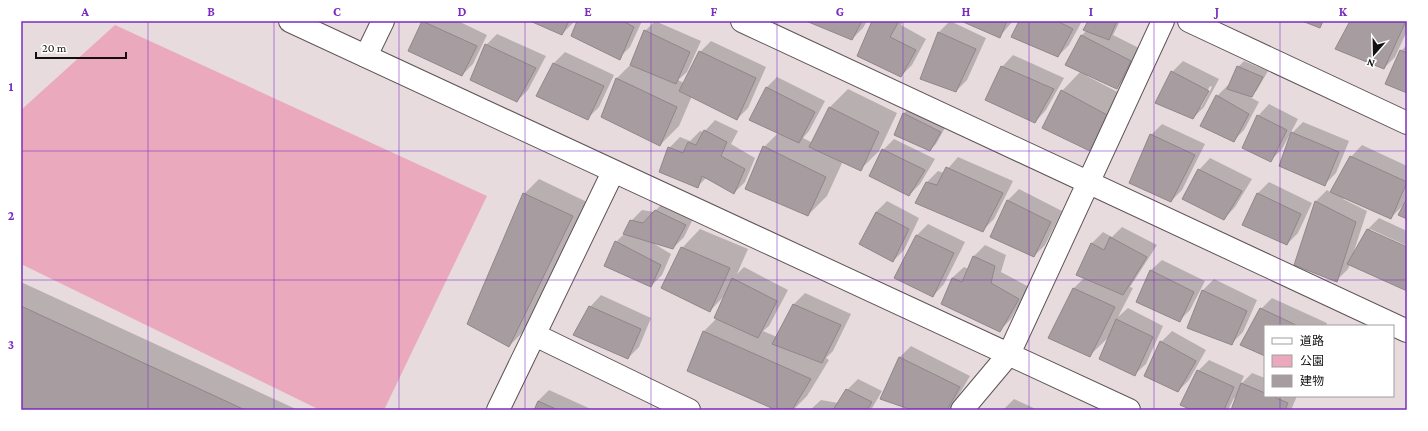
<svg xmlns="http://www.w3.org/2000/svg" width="1428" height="431" viewBox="0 0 1428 431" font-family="'Crimson Pro','Noto Sans JP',serif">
  <rect width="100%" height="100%" fill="#e7dbde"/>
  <path fill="#eba9be" d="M115 25 487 196 384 410H320L21 264V110Z"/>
  <path fill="#0003" fill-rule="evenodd" d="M423 21H458L487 35 473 64 462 75 409 51Z
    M532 21H575L562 34Z
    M578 21H642L630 47 619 58Z
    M655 21 701 41 687 72 678 80 684 83 700 52 711 41 766 67 748 108 737 119 692 96 679 126 660 145 617 78 632 63 645 31Z
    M809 21H867L863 28 852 39Z
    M873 21H903L901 25 926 39 912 65 901 76Z
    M950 21 986 38 967 80 956 91 921 79 939 32Z
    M964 21H1013L1000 36Z
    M1021 21H1082L1069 45 1058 56Z
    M1089 21H1120L1113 35 1141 49 1128 76 1117 87 1087 74V76L1127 97 1111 132 1062 91 1081 71V36L1086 31Z
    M1351 21H1407V31L1395 57 1384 68Z
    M497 34 546 56 528 90 517 101 486 45Z
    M1407 45V92L1401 51Z
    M565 52 614 75 599 107 588 118 554 63Z
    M1013 55 1064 78 1046 110 1035 122 1002 67Z
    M1183 61 1219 79 1204 107 1193 118 1172 72ZM1210 86 1212 87 1201 107H1199Z
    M1244 61 1268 71 1257 90 1250 97 1259 102 1244 130 1233 141 1202 126 1217 96 1228 85 1230 86 1238 67Z
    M777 77 825 101 809 131 803 138 813 143 829 108 848 89 897 113 879 151 861 169 843 161 827 196 808 215 764 147 778 133 766 88Z
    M1269 104 1298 119 1282 149 1271 160 1258 116Z
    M910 108 946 126 936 144 930 150 896 135 904 113Z
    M715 120 738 131 731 144 755 158 745 182 734 193 706 178 697 187 669 148 680 137 690 141 700 131 704 132Z
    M1303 122 1349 141 1336 173 1325 184 1292 133Z
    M1162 124 1205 144 1182 190 1171 201 1151 135Z
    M894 139 935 159 920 184 909 195 883 150Z
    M1362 145 1407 166V196L1404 203 1407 200V218L1403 205 1391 218 1344 197 1343 199 1367 211 1353 254 1368 229 1379 218 1407 231V246L1370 229V231L1407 248V290L1350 264 1348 269 1337 280 1295 265 1316 201 1327 190 1331 193 1351 157Z
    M958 157 1013 181 994 219 983 230 927 182 938 171 944 173Z
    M1210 158 1252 179 1235 207 1224 219 1183 199 1199 170Z
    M539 179 587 202 524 331 509 346 524 194Z
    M1269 182 1312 203 1298 233 1287 244 1244 224 1258 193Z
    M1019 189 1062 211 1045 245 1034 256 1008 200Z
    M667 199 696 213 684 237 673 248 648 240 671 254 662 275 651 286 616 242 625 233 631 221 642 210 654 212Z
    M887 201 919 218 904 250 893 261 860 244 876 212Z
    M928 224 965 242 944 284 933 296 896 277 917 235Z
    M1122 227 1157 245 1130 287 1133 288 1118 317 1128 308 1163 326 1146 364 1134 375 1110 336 1089 356 1049 338 1074 288 1085 277 1078 274 1092 243 1103 232 1112 237Z
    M700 229 748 249 737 274 744 267 788 290 769 326 763 331 777 337 794 304 805 293 851 314 833 351 826 358 829 360 807 396 793 410H778L703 332 717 318 726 294 710 311 682 248Z
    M985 245 1006 255 1001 272 1029 287 1011 319 1000 330 952 278 964 267 969 269 974 256Z
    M1162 260 1205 281 1190 310 1179 321 1150 271Z
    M1214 279 1257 300 1243 332 1232 343 1189 328 1203 290Z
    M21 282 298 410H21Z
    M601 295 651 318 639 347 628 358 590 307Z
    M1272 298 1327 323 1326 326H1265V355L1261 309Z
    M1172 331 1206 350 1189 380 1178 391 1161 342Z
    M911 346 970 376 950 410H915L900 357Z
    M1209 360 1244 376 1240 385 1252 373 1265 378V396H1297L1291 410H1232L1236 399 1234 398 1228 410H1195L1198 371Z
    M858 379 882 391 871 410H810L821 400 838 403 847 390Z
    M549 390 593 410H535L538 401Z
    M1014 399 1038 410H1003Z"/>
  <path fill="#a79c9f" stroke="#918689" d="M422 21 477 46 462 76 408 51Z
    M530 21H569L562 35Z
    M577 21H623L634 27 620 60 571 36Z
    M806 21H862L852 40Z
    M872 21H899L890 37 916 50 901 77 857 56Z
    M961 21H1007L1000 38Z
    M1019 21H1057L1073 29 1058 57 1011 37Z
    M1088 21H1117L1109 40 1083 30Z
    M1302 21H1323L1320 28Z
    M1350 21H1406L1384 69 1335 49Z
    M644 30 690 52 676 84 630 65Z
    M938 32 976 49 956 92 920 79Z
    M1081 35 1131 61 1117 89 1065 65Z
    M485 44 536 68 517 102 470 80Z
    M1400 50 1407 53V93L1385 84Z
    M699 51 756 78 737 120 679 91Z
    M553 63 604 86 588 120 536 96Z
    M1001 66 1054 89 1035 123 985 100Z
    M1237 66 1263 77 1252 97 1227 89Z
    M1171 71 1209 91 1193 119 1155 103Z
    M616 78 677 107 660 146 601 117Z
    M766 87 815 112 799 143 749 120Z
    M1061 90 1109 116 1092 152 1042 128Z
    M1216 95 1249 114 1234 142 1200 126Z
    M829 107 879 132 861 171 809 147Z
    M903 113 941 132 930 151 894 135Z
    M1257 115 1287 130 1271 162 1242 148Z
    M704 130 727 142 721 156 745 169 734 194 702 176 698 188 659 172 668 147 683 153 688 142 696 145Z
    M1291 132 1339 152 1325 186 1279 166Z
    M1150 134 1195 155 1171 202 1129 183Z
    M763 146 826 177 808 216 745 189Z
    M882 149 925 170 909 196 869 176Z
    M1350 156 1407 182 1391 219 1330 192Z
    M946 167 1003 193 983 232 915 203 926 182 937 185Z
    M1198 169 1242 191 1224 220 1182 199Z
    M523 193 573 216 509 347 467 324Z
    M1257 193 1301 214 1287 245 1242 225Z
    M1407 198V219L1398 215Z
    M1007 200 1051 222 1034 257 990 237Z
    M1315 201 1356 222 1337 282 1294 265Z
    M655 210 686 225 673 249 623 234 630 220 643 223Z
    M876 212 909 229 893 262 859 244Z
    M1367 229 1407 247V291L1347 264Z
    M916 235 954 253 933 297 894 278Z
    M1110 237 1147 257 1123 295 1076 275 1091 243 1104 250Z
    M615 241 661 265 651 287 604 266Z
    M681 247 730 268 710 312 661 288Z
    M973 256 995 266 991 283 1019 299 1000 332 941 304 952 278 962 282Z
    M1150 270 1194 292 1180 322 1136 302Z
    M732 278 777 301 758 338 714 318Z
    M1073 288 1115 307 1090 357 1048 338Z
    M1202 290 1247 311 1232 345 1187 328Z
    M793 304 841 325 822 363 772 344Z
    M21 306 245 410H21Z
    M589 306 641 329 628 359 573 335Z
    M1260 308 1298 326H1265V356L1240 345Z
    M1116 319 1153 337 1135 376 1099 359Z
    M703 331 811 379 792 410H776L687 371Z
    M1160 341 1196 361 1178 392 1144 376Z
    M899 357 960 387 947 410H912L880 399Z
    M1197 370 1234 387 1224 410H1192L1180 405Z
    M1241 383 1265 393V396H1272L1288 403 1285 410H1231Z
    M846 389 872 402 867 410H833Z
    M538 401 558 410H534Z"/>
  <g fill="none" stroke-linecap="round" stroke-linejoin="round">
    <g stroke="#5f5457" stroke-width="24">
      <path id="street" d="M290 21 1129 410
        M742 21 1407 331
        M535 335 689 410
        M498 410 613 172
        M962 410 1009 354 1163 21"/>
    </g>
    <g stroke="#5f5457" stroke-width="24">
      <path id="secondary" d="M1189 21 1407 123
        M366 56 383 21"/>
    </g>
    <use href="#street" stroke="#fff" stroke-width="22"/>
    <use href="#secondary" stroke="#fff" stroke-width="22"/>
  </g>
  <path fill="none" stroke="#7b2cbf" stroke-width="1" stroke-opacity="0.55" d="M148 21V410M274 21V410M399 21V410M525 21V410M651 21V410M777 21V410M903 21V410M1029 21V410M1154 21V410M1280 21V326M21 151H1407M21 280H1407M1280 396V410"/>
  <rect width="1428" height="431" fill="none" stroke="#ffffff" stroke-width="44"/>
  <rect x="1264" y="325" width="130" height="72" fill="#ffffff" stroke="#a19fa0"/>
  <rect x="1272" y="338" width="20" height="6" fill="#ffffff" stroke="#a19fa0"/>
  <text x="1300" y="345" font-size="12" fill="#141011">道路</text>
  <rect x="1272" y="355" width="20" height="12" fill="#eba9be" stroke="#a19fa0"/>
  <text x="1300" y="365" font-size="12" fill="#141011">公園</text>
  <rect x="1272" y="375" width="20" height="12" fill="#a79c9f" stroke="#a19fa0"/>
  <text x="1300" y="385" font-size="12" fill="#141011">建物</text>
  <g transform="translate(1374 54) rotate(200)" stroke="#ffffff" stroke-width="3" paint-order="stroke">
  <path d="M0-3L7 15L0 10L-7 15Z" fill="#141011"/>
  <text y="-6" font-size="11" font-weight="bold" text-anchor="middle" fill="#141011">N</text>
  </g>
  <path d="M36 52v6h90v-6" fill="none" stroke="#141011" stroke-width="2"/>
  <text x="42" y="52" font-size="12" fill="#141011" stroke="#ffffff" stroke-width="3" paint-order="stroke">20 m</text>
  <rect x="22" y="22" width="1384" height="387" fill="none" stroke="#7b2cbf" stroke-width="1.5"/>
  <g font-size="13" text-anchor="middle" font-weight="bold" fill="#7b2cbf">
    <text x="85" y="16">A</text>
    <text x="211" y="16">B</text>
    <text x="337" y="16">C</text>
    <text x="462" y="16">D</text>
    <text x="588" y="16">E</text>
    <text x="714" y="16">F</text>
    <text x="840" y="16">G</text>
    <text x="966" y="16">H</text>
    <text x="1091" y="16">I</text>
    <text x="1217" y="16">J</text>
    <text x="1343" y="16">K</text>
    <text x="11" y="91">1</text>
    <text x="11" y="220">2</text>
    <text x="11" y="349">3</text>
  </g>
</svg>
